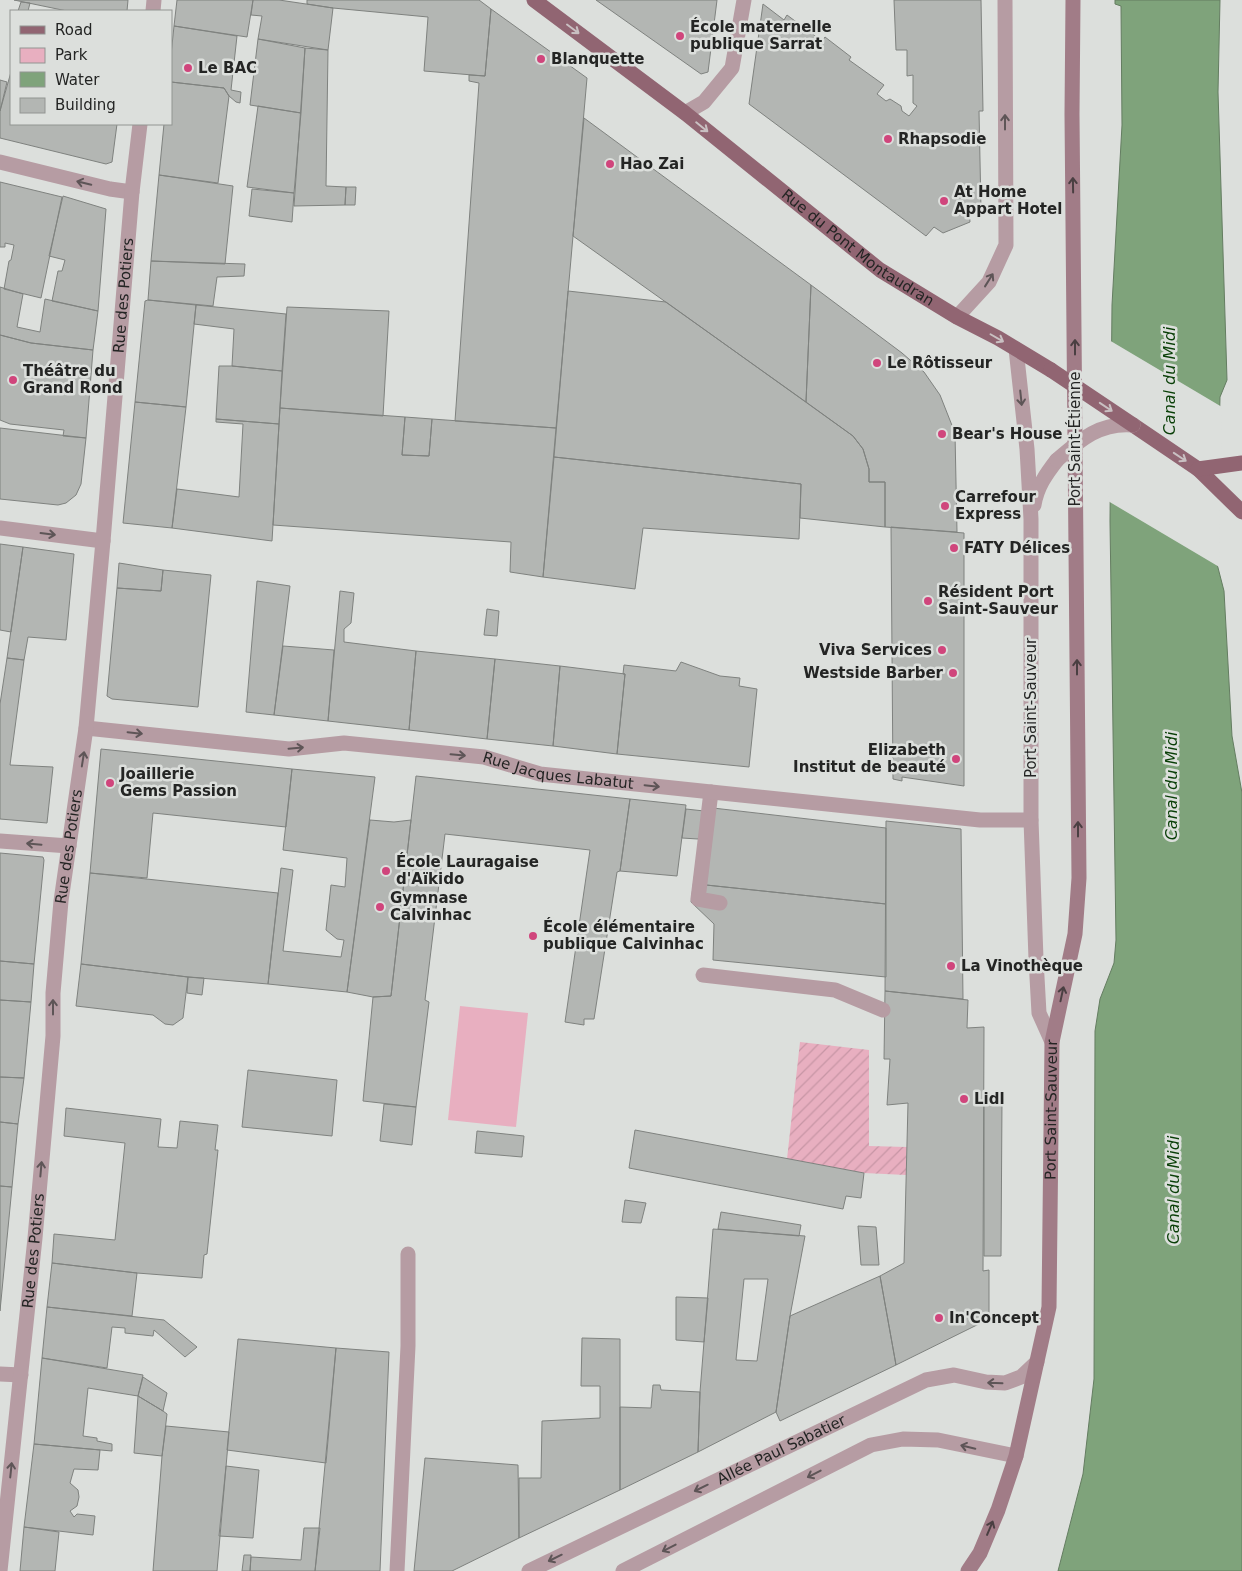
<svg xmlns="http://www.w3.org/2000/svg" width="1242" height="1571" viewBox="0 0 1242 1571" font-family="'DejaVu Sans',sans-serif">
  <defs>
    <pattern id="garden-furrows" width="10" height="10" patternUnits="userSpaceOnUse" patternTransform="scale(1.25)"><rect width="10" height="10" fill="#e8afc0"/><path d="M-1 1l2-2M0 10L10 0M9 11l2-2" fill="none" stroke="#c796a5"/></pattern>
  </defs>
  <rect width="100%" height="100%" fill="#dcdfdc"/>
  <path fill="#e8afc0" d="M460 1006 528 1013 516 1127 448 1120Z"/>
  <path fill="url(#garden-furrows)" d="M800 1042 869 1050V1146L907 1147 906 1175 864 1173 787 1159Z"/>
  <path fill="#7fa37b" stroke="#647d61" d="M1115 0H1220L1218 92 1227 380 1220 397 1216 560 1224 591 1232 736 1242 793V1571H1058L1083 1474 1094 1379 1095 1031 1100 999 1114 963 1116 940 1110 521 1112 305 1122 125 1121 6 1115 4Z"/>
  <path fill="#dcdfdc" d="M1109 340 1222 407 1219 560 1221 568 1108 501Z"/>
  <path fill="#b3b6b3" stroke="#7f827f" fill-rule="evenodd" d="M14 0H128L127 11H67Z
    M177 0H253L247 37 174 26Z
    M253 0H279L333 8 328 50 258 39 262 16 251 15Z
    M307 0H479L491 9 485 76 424 71 428 17 333 8 307 4Z
    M596 0H717L708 72 701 74Z
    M894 0H981L983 111H979L981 210H969L970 222 943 233 934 227 926 236 749 104 763 4 784 20 787 15 822 41 825 37 851 57 849 60 884 85 877 94 886 101 890 99 901 106 902 111 909 116 917 106 913 103V75L907 76V50H896Z
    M21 2 30 3 28 11H18Z
    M491 9 587 78 556 428 455 421 479 83 469 81V75L485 76Z
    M174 26 237 36 231 90 241 92 240 103 236 102 229 96 224 88 171 82V55Z
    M258 39 305 48 301 113 250 105Z
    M305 48 328 50 326 186 346 187 345 205 294 206Z
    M11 72V124H117L112 162 106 164 0 138V111Z
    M0 80 7 82 0 111Z
    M171 82 224 88 229 96 218 183 159 175 164 124H171Z
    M258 106 301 113 294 193 247 187Z
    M584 118 811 285 806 402 573 236Z
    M159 175 233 186 225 264 151 261Z
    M0 182 62 197 41 298 4 289 9 261 11 260 14 245 5 243V247H0Z
    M346 187H356L355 205H345Z
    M252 189 294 193 292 222 249 216Z
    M63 196 106 209 98 311 52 301 58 271H62L65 260 49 256Z
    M151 261 245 264 244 276 217 277 213 306 148 300Z
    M811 285 902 353 924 372 940 395 955 433 957 532 885 527V482H869V469L863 449 853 436 806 402Z
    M0 287 23 294 17 327 40 332 45 299 98 311 93 350 31 343 0 335Z
    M568 291 666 302 853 436 863 449 869 469V482H885V527L800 518 801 484 554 457Z
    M148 300 196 305 186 407 135 402 145 301Z
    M196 305 286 314 282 371 232 366 234 329 194 324Z
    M287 307 389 311 383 416 280 408Z
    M0 335 31 343 93 350 86 438 63 436 64 430 10 424 0 420Z
    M219 366H232L282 371 279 424 216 419Z
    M135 402 186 407 172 528 123 523Z
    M280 408 405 417 402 455 429 456 432 419 556 428 543 577 510 572 511 542 273 525Z
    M405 417 432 419 429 456 402 455Z
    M216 419 279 424 272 541 172 528 177 489 239 497 243 424 216 422Z
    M0 428 86 438 81 484 76 495 66 503 58 505 0 499Z
    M554 457 801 484 799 539 643 528 635 589 543 577Z
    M891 527 964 533V786L902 777V781L893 779Z
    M0 544 23 547 11 632 0 630Z
    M23 547 74 554 66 640 28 637 24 660 7 658Z
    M119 563 163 570 161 591 117 588Z
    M163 570 211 575 198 707 112 699 107 696 117 588 161 591Z
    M257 581 290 586 274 715 246 712Z
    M340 591 354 593 351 623 344 629V642L416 651 409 730 328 721Z
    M487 609 499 611 497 636 484 635Z
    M283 646 334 650 328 721 274 715Z
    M416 651 495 659 487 739 409 730Z
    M7 658 24 660 10 765 53 767 47 823 0 819V704Z
    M495 659 560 666 553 746 487 739Z
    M681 662 720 676 740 678 739 686 757 689 749 767 617 754 625 674H623L624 665 676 671Z
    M560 666 625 674 617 754 553 746Z
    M101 749 292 769 286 827 153 813 147 878 90 873Z
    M292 769 375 777 347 992 268 984 281 868 293 870 283 951 341 957 344 940 337 939 326 930 331 885 345 887 347 858 283 850Z
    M416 776 630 799 620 871 617 872 594 1019H584V1025L565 1022 590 850 445 834 425 1000 429 1002 416 1107 363 1101 373 997 391 996Z
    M630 799 686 805 677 876 620 871Z
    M713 808 886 828V904L706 885Z
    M686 809 713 812 698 839 682 838Z
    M370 820 394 822 411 820 391 996 373 997 347 992Z
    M886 821 961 829 963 999 885 991Z
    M698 849 706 885 886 904V977L713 960 714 924 691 902Z
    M0 853 43 857 44 860 34 964 0 961Z
    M90 873 278 893 268 984 188 977 81 964Z
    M0 961 34 964 31 1002 0 1000Z
    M81 964 188 977 183 1018 173 1025 165 1024 153 1015 76 1006Z
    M188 977 204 978 202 995 187 993Z
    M885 991 968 1000 967 1028 984 1027 983 1271 989 1270V1319L896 1365 880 1276 904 1263 908 1103 887 1105 890 1059H884Z
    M0 1000 31 1002 24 1078 0 1077Z
    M248 1070 337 1080 332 1136 242 1127Z
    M0 1077 24 1078 18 1124 0 1122Z
    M984 1099H1002L1001 1256H984Z
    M384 1104 416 1107 412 1145 380 1141Z
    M66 1108 161 1119 158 1147 177 1148 180 1121 218 1125 215 1150H218L207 1254 204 1255 202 1278 137 1273 52 1263 54 1234 115 1240 125 1143 64 1136Z
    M0 1122 18 1124 12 1187 0 1186Z
    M635 1130 864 1173 861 1198 846 1196 843 1209 629 1168Z
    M477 1131 524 1136 522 1157 475 1153Z
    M0 1186 12 1187 0 1311Z
    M625 1200 646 1203 641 1223 622 1222Z
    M721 1212 801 1225 799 1236 718 1229Z
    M858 1226 876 1227 879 1265H861Z
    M713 1229 805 1236 790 1316 776 1412 698 1452 700 1392ZM744 1279H768L757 1361 736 1360Z
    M52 1263 137 1273 132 1316 47 1307Z
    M880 1276 896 1365 780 1421 776 1412 790 1316Z
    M676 1297 708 1298 704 1342 676 1340Z
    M47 1307 164 1320 197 1347 185 1357 154 1330 153 1336 125 1333V1328L112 1327 107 1368 42 1358Z
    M582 1338 620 1339V1490L519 1538V1478H541L542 1421 600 1418V1386H581Z
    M238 1339 336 1348 326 1463 227 1450Z
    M336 1348 389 1352 380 1571H315Z
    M42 1358 143 1375 138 1396 88 1388 83 1436 97 1438V1441L112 1444V1451L34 1444Z
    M143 1377 167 1393 163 1411 138 1396Z
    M653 1385H660L661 1390 700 1392 698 1452 620 1490V1407L651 1408Z
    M138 1396 163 1411 167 1414 162 1456 134 1453Z
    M166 1426 229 1432 217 1571H153L162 1456Z
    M34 1444 100 1450 98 1470 74 1469 70 1483 78 1490 79 1497 77 1506 70 1511 74 1517 77 1514 95 1516 93 1535 24 1527Z
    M425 1458 518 1465 519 1538 452 1571H414Z
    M226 1466 259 1470 253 1538 219 1536Z
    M24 1527 59 1532 55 1571H20Z
    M304 1528H320L315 1571H250L251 1557 301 1560Z
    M244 1555H251L250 1571H242Z"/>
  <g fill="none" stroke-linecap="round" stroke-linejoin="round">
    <path stroke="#b69ca3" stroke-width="15" d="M685 113 704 102 732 68 744 0
      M711 792 698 899 720 903
      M703 975 835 990 883 1010
      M397 1571 408 1346V1254"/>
    <g stroke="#b69ca3" stroke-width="15">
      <path d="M153 11 154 0"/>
      <path d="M0 162 110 189 132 192"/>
      <path d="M957 317 989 282 1006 245 1005 0"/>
      <path d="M1016 349 1027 449 1031 519V820L1036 959 1039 1013 1052 1042"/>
      <path d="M1034 505C1037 487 1046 474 1057 460"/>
      <path d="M0 528 103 541"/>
      <path id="s1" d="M86 728 289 749 344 743 484 757 540 774 980 820H1031"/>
      <path d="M0 841 69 846"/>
      <path d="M0 1374 21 1375"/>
      <path id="s2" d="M0 1571 35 1238 53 1036V993L61 901 86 728 103 541 132 192 140 124"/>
      <path id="s3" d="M529 1571 926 1380 954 1375 986 1382 1005 1383 1021 1377 1037 1362"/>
      <path d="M623 1571 871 1445 903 1439 938 1440 1016 1456"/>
    </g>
    <path stroke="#a17c87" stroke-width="15" id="s4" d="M968 1571 980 1553 998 1510 1016 1456 1049 1307 1052 1042 1075 934 1079 878 1072 114 1073 0"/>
    <g stroke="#916572" stroke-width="15">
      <path id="s5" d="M534 0 685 113 880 270 957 317 998 338 1051 370"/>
      <path d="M1133 425 1198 469 1242 512"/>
      <path d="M1198 469 1242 463"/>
    </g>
    <path stroke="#b69ca3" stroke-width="15" d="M1057 460C1080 440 1100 422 1133 425"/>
    <path stroke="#916572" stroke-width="15" d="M1051 370 1133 425"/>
  </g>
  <defs><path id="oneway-shaft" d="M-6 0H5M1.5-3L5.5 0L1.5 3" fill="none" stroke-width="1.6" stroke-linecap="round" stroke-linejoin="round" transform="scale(1.25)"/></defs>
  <g stroke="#c9c0c2">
    <use href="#oneway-shaft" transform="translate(573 29) rotate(37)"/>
    <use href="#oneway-shaft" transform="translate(702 127) rotate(39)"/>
    <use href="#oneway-shaft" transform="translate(997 338) rotate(30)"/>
    <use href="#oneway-shaft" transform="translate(1106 407) rotate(34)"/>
    <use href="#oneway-shaft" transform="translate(1180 457) rotate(34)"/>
  </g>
  <g stroke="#5e5557">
    <use href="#oneway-shaft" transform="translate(1005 122) rotate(-90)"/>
    <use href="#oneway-shaft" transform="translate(84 183) rotate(-166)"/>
    <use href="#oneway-shaft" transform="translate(989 280) rotate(-58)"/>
    <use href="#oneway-shaft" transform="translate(1021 398) rotate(84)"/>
    <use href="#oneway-shaft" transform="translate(48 534) rotate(7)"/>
    <use href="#oneway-shaft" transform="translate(135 733) rotate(6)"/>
    <use href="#oneway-shaft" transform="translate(296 748) rotate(-5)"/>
    <use href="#oneway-shaft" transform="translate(458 755) rotate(5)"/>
    <use href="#oneway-shaft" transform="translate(83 759) rotate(-81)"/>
    <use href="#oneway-shaft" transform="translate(652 786) rotate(6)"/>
    <use href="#oneway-shaft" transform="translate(34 844) rotate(-175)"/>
    <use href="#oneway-shaft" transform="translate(53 1007) rotate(-90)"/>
    <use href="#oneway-shaft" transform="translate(41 1169) rotate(-85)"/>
    <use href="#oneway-shaft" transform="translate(995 1383) rotate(-178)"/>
    <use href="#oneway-shaft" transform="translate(968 1447) rotate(-167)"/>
    <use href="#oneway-shaft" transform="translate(11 1470) rotate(-84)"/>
    <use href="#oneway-shaft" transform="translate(814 1474) rotate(153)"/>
    <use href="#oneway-shaft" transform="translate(701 1488) rotate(154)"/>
    <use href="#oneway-shaft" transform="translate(669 1548) rotate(153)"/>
    <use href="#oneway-shaft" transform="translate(555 1558) rotate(154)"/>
  </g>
  <g stroke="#4a3f42">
    <use href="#oneway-shaft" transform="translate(1073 185) rotate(-91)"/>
    <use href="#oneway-shaft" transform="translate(1075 347) rotate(-90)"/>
    <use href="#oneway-shaft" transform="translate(1077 667) rotate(-90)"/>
    <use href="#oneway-shaft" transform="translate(1078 829) rotate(-90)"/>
    <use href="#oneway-shaft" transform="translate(1062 994) rotate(-78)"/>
    <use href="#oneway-shaft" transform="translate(990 1528) rotate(-67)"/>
  </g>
  <g fill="#d0457c" stroke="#dcdfdc" stroke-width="2">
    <circle cx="680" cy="36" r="5"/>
    <circle cx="541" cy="59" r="5"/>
    <circle cx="188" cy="68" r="5"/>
    <circle cx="888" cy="139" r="5"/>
    <circle cx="610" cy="164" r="5"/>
    <circle cx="944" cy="201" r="5"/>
    <circle cx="877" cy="363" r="5"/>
    <circle cx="13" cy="380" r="5"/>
    <circle cx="942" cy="434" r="5"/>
    <circle cx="945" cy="506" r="5"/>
    <circle cx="954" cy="548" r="5"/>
    <circle cx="928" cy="601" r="5"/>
    <circle cx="942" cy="650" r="5"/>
    <circle cx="953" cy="673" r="5"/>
    <circle cx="956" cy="759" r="5"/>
    <circle cx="110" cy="783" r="5"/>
    <circle cx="386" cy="871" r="5"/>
    <circle cx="380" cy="907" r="5"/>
    <circle cx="533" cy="936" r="5"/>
    <circle cx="951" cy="966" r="5"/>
    <circle cx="964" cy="1099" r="5"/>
    <circle cx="939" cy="1318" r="5"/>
  </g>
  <g text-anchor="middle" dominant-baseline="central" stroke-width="5" stroke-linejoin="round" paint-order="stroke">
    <g font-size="15" font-weight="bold" fill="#242524" stroke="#dcdfdc" text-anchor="start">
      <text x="690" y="27">École maternelle<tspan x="690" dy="17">publique Sarrat</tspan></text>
      <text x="551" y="59">Blanquette</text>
      <text x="198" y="68">Le BAC</text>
      <text x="898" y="139">Rhapsodie</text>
      <text x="620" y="164">Hao Zai</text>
      <text x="954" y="192">At Home<tspan x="954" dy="17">Appart Hotel</tspan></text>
      <text x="887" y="363">Le Rôtisseur</text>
      <text x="23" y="371">Théâtre du<tspan x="23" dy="17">Grand Rond</tspan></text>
      <text x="952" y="434">Bear's House</text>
      <text x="955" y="497">Carrefour<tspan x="955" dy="17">Express</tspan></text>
      <text x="964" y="548">FATY Délices</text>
      <text x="938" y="592">Résident Port<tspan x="938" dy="17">Saint-Sauveur</tspan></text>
      <text x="932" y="650" text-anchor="end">Viva Services</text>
      <text x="943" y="673" text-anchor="end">Westside Barber</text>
      <text x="946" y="750" text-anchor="end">Elizabeth<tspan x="946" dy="17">Institut de beauté</tspan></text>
      <text x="120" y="774">Joaillerie<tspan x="120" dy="17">Gems Passion</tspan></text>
      <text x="396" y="862">École Lauragaise<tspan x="396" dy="17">d'Aïkido</tspan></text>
      <text x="390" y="898">Gymnase<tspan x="390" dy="17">Calvinhac</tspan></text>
      <text x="543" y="927">École élémentaire<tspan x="543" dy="17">publique Calvinhac</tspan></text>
      <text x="961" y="966">La Vinothèque</text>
      <text x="974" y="1099">Lidl</text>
      <text x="949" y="1318">In'Concept</text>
    </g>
    <g font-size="15" fill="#242524" stroke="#dcdfdc">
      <text stroke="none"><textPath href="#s5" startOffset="408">Rue du Pont Montaudran</textPath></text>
      <text stroke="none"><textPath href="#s2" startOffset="1282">Rue des Potiers</textPath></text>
      <text transform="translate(1075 439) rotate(-90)">Port Saint-Étienne</text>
      <text transform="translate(1031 708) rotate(-90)">Port Saint-Sauveur</text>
      <text stroke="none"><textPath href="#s1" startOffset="476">Rue Jacques Labatut</textPath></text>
      <text stroke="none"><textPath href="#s2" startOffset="728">Rue des Potiers</textPath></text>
      <text stroke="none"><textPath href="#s4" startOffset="475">Port Saint-Sauveur</textPath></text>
      <text stroke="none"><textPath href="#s2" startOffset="322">Rue des Potiers</textPath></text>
      <text stroke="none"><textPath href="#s3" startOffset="280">Allée Paul Sabatier</textPath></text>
    </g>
    <g font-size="16" font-style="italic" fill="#093f07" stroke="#dcdfdc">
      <text transform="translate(1169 381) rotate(-90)">Canal du Midi</text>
      <text transform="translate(1171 786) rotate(-90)">Canal du Midi</text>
      <text transform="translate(1173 1190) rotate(-90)">Canal du Midi</text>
    </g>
  </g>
  <rect x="10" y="10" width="162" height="115" fill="#dcdfdc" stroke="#929592"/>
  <rect x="20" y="26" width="25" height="8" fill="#916572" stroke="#929592"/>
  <text x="55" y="35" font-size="15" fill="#242524">Road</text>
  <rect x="20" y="48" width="25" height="15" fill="#e8afc0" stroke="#929592"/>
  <text x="55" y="60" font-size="15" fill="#242524">Park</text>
  <rect x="20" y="72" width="25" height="15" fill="#7fa37b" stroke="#929592"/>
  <text x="55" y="85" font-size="15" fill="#242524">Water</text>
  <rect x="20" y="98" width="25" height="15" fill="#b3b6b3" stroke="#929592"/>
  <text x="55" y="110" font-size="15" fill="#242524">Building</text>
</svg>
